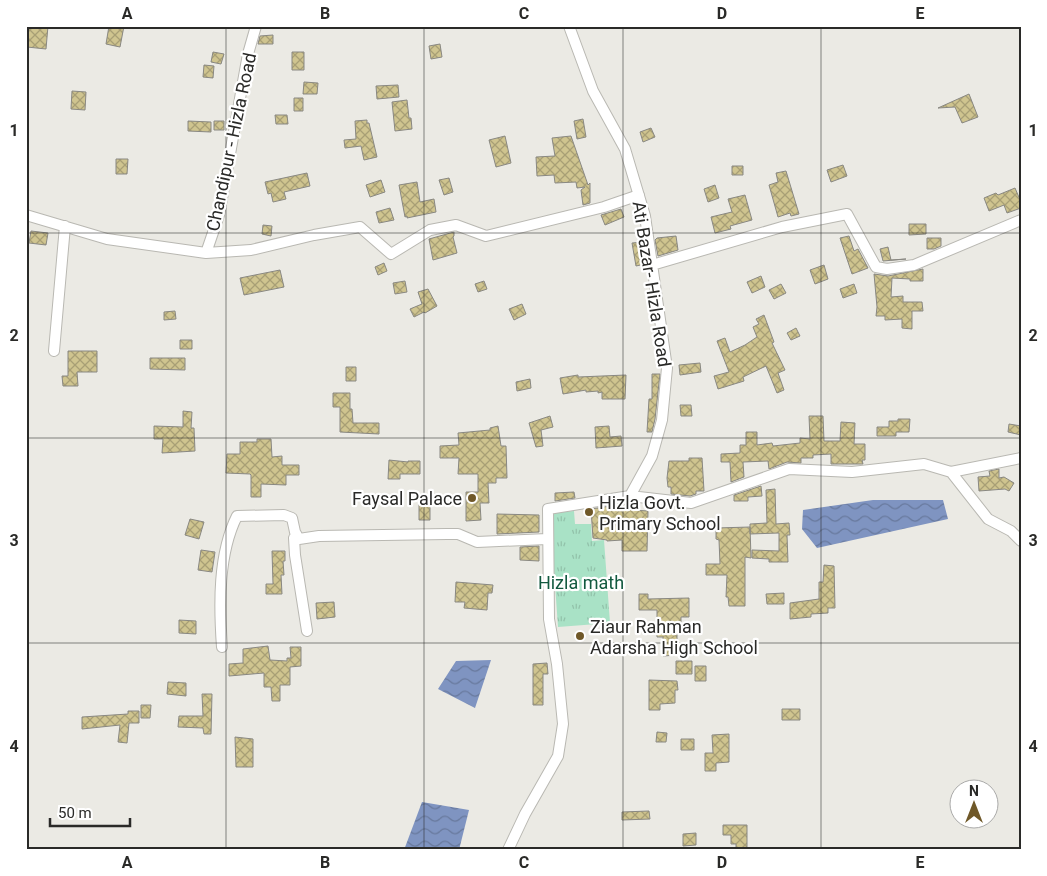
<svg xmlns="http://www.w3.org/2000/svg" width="1047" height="876" viewBox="0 0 1047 876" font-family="Roboto,sans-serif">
  <defs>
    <pattern id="park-tufts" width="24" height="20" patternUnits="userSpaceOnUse" patternTransform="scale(1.25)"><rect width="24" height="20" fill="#a9e2c6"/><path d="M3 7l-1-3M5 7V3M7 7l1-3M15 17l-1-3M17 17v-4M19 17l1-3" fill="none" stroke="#92c2aa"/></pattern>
    <pattern id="water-waves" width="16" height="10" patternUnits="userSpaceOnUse" patternTransform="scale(1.25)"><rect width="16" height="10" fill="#7f94c1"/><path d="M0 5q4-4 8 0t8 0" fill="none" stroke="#68799d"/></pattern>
    <pattern id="building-cross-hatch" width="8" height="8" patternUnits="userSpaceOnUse" patternTransform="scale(1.25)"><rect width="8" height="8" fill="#cfc48f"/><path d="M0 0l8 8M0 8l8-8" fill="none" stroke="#a89f75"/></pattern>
  </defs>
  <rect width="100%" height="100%" fill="#ebeae4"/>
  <path fill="url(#park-tufts)" d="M574 511 575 524H591L592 541 604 540 610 623 558 627 550 513Z"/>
  <path fill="url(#water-waves)" d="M873 500H943L948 519 817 548 802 529 803 510Z
    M491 660 475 708 438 689 456 661Z
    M422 802 469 810 459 850H404Z"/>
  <path fill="url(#building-cross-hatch)" stroke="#898882" d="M29 26H48L46 49 27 47Z
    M109 26H124L120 47 106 44Z
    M273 35V44H258L260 36Z
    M440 44 442 57 431 59 429 46Z
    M213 52 224 54 221 64 211 62Z
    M292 52H304V70H292Z
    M204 65 214 66 213 78 203 77Z
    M304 82 318 83 317 94H303Z
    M398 85 399 97 377 99 376 86Z
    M72 91 86 92 85 110 71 109Z
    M969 94 978 117 962 123 955 107 938 108Z
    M294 98H303V111H294Z
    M407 100 409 118H411L412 129 395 131 392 102Z
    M275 115H287L288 124H276Z
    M583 119 586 137 577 139 574 121Z
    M367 120V123H369L377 157 364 160 361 146 345 148 344 140 356 139 355 121Z
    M188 121 211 122V132L188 131Z
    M214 121H224V130H214Z
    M651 128 655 137 643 142 640 132Z
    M505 136 511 163 496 167 489 140Z
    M571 136 588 185 590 183V203L583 205 581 190 585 187 577 188 576 182 555 183 554 175 537 176 536 157 555 156 552 138Z
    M116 159H128L127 174H116Z
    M843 165 847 176 831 182 827 170Z
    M732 166H743V175H732Z
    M786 171 799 214 791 216 790 213 778 217 769 185 778 182 776 173Z
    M307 173 310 186 284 192 286 199 273 202 271 193 268 194 265 182Z
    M449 178 453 192 444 195 439 180Z
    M381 180 385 192 370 197 366 185Z
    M417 182 420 202 434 199 436 212 407 218V216L405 217 399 185Z
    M715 185 719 198 708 202 704 189Z
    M1015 188 1021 202V208L1007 213 1004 205 989 211 984 198 996 193 998 195Z
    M745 195 752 220 730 226 731 229 715 233 711 217 732 212 728 199Z
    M390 208 394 220 379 223 376 212Z
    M621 209 624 217 605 225 601 215Z
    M909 224H926V234L909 235Z
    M263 225 272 226 271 236 262 234Z
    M31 231 48 233 46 245 29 243Z
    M454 232V236L453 237 457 253 433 260 429 239Z
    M676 236 678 250 658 256 655 240 657 238Z
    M849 236 854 251 858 249 868 268 852 274 840 238Z
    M927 238H941V246L934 249H927Z
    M642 242 645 264 636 266 632 243Z
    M888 247 891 260 906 259 883 261 880 249Z
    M384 263 387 271 378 275 375 267Z
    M824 265 828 279 815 284 810 270Z
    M923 269V281H910V279L892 278 891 297 903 296V302H922L923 311H912V329L902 328V319L885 320V316H876L877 307 874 274 888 276Z
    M280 270 284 287 244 295 240 278Z
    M761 276 765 287 752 293 747 282Z
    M405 281 407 292 395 294 393 283Z
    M484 281 487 289 478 292 475 284Z
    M781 284 786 293 774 299 769 290Z
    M854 284 857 293 843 298 840 289Z
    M428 289 437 306 425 313 424 312 414 317 410 309 422 304 418 292Z
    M522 304 526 314 514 320 509 309Z
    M175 311 176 319 164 320V312Z
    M764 315 774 342 772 343 785 370 778 373 784 390 777 393 766 366 743 377 744 381 718 389 714 376 729 372 717 341 725 338 730 352 745 345 757 337 753 327 759 324 756 319Z
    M796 328 800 336 791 340 787 333Z
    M180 340H192V349H180Z
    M68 351H97V372H77L78 386H63L62 376H68Z
    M150 358H185V370L150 369Z
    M700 363 701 372 680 375 679 365Z
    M346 367H356V381H346Z
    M652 374H660L655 419 652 432H647L649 399H652Z
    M578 375V377L626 375 625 399H602V392L598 393V391L586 392V390L563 394 560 378Z
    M530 379 531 388 517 391 516 382Z
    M333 393H350V409H352L353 423H379V434L340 432V407H333Z
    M680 405H691L692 416H681Z
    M183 411 192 412 191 428H194L195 451 162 453 163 439H154V426L183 427Z
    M550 416 553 427 541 430 543 446 536 447 529 423Z
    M809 416H823L824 441H840L841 422 855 423 854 444H865V460H862L863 464H831V454L813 455V458H801V463L787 462 769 469 768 461 743 462 744 477 731 482 730 462H721V454L740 453V445H746V432H757V445L772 443 773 446 800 443V438L810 439Z
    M898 419H910L909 432H896V436H877V427H889V421H898Z
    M1009 424 1021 426V435L1008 432Z
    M498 426 501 446H506L507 478H496V483H488L489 503H480L481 520 466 521V492H478V474H458L459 458H440V446L459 445 458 433 490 430V428Z
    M609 426 610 437 621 436 622 446 596 448 595 427Z
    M257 439H271L272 457 282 456V465H299V475H286V485L261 484V497H251V475L250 474 226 473 227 454H240V442H257Z
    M689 458H702L704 491H696V494L690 496 671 494V487H668L667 478 669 461H689Z
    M389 460 408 462V461H420V474H400V479H388Z
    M999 469V478L1004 477 1014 483 1009 491 1005 489 979 491 978 477 990 476 989 471Z
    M761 486 762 496 748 497V501H734V495Z
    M775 489 776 524 789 523 790 535H787L788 562H769V559L752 558V550L779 551V533L750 534V524L767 523 766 490Z
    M574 492 575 498 555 501V493Z
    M419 498H430V520H419Z
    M630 503H633V510L648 511 647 551H622V540L607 541V540L593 538 591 509Z
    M497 514 539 515V532L497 534Z
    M190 519 204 522 199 539 185 535Z
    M750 527 751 558 745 557V606H729L728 597H726L727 575H706V564H720L719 540 716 539V528Z
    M539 546V561L520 560V547Z
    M201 550 215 552 212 572 198 570Z
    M272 551H285V561H283L284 575H281L282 594H266V584H273Z
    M824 565 834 566 835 608H828V613L811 614V617L790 619V603L819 599V582H823Z
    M456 582 493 585 492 593H488L487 610 464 608 465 602H455Z
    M784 593V604H767L766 594Z
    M639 594H648V599L689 598V617H681V631H677V655L663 656V637H657V610H639Z
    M334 602 335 617 317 619 316 603Z
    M179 620 196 621V634L179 633Z
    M268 646 270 660 287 661V658H291L290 647H301V666L290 667V685H280V701H272L271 687H264V673L229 676V664L243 663V649Z
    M676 661H692V674H676Z
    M547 663 548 674H543V705H533V664Z
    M695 666H706V681H695Z
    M649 680 677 681 678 690H675V703L660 704V710H649Z
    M168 682 186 683V696L167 694Z
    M202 694H212L211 734H204L203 728 178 727 179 716H203Z
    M141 705H151L150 718H141Z
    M782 709H800V720H782Z
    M128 711H139V723H129L127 743 118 742 120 725 82 729V717L128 714Z
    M657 732 667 733 666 742H656Z
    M729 734V762L716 763V771H705V753H713L712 735Z
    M235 737 253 739V767H236Z
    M681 739H694V750H681Z
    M649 811 650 819 622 820V812Z
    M723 825H747V850H736V844H731V835H723Z
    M696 833V845L683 846V834Z"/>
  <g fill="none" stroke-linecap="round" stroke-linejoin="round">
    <g stroke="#b9b8b2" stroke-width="12">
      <path id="minor" d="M26 215 107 239 206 253 251 250 314 235 360 227 391 254 430 230 456 225 486 236 604 207 639 195
        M206 253 219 215 248 54 256 26
        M652 265 782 227 847 214 876 267 887 269 914 265 1021 220
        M54 351 65 226
        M951 472 988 519 1011 531 1021 541
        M630 496 691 503 789 469 852 472 924 464 951 472 1021 458
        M299 539 294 538 295 555 307 631
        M222 647C219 605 218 554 237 516L284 515 292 518 295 532 299 539 319 536 447 534H458L477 542 547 539
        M508 850 525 814 558 756 563 724 557 664 549 619 548 509 630 496 652 456 662 420 667 368 645 216 625 149 593 91 569 26"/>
    </g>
    <use href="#minor" stroke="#fff" stroke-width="10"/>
  </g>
  <path fill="none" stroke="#2a2a28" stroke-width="1" stroke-opacity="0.55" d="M226 26V850M424 26V850M623 26V850M821 26V850M26 233H1021M26 438H1021M26 643H1021"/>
  <g fill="#6f5828" stroke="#fff" stroke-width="2">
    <circle cx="472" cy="498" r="5"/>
    <circle cx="589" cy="512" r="5"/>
    <circle cx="580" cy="636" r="5"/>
  </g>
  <g text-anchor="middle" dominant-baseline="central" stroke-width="4.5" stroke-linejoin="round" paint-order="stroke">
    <g font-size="18" fill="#2a2a28" stroke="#fff">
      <text transform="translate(231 142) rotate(-78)">Chandipur - Hizla Road</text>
      <text transform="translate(652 284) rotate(81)">Ati Bazar- Hizla Road</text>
    </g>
    <g font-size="18" fill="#2a2a28" stroke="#fff" text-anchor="start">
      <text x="462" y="498" text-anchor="end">Faysal Palace</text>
      <text x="599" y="502">Hizla Govt.<tspan x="599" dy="21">Primary School</tspan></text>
      <text x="590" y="626">Ziaur Rahman<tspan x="590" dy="21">Adarsha High School</tspan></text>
    </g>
    <g font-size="18" fill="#12593f" stroke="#fff">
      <text x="581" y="582">Hizla math</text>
    </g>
  </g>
  <rect width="1047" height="876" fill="none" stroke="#ffffff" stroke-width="55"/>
  <g transform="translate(974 804)"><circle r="24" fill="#ffffff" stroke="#aaaaa9"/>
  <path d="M0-4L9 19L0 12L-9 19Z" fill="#6f5828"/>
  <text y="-8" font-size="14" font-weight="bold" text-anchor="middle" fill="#2a2a28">N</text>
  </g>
  <path d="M50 818v8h80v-8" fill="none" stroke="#2a2a28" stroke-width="2.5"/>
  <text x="58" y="818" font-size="15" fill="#2a2a28" stroke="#ffffff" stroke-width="4" paint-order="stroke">50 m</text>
  <rect x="28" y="28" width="992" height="820" fill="none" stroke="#2a2a28" stroke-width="2"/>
  <g font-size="16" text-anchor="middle" font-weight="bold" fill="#2a2a28">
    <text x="127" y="19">A</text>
    <text x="325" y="19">B</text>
    <text x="524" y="19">C</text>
    <text x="722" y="19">D</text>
    <text x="920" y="19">E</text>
    <text x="14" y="136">1</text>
    <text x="1033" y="136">1</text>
    <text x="14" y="341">2</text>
    <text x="1033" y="341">2</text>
    <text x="14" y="546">3</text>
    <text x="1033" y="546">3</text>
    <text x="14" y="752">4</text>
    <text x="1033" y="752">4</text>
    <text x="127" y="868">A</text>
    <text x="325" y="868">B</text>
    <text x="524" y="868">C</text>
    <text x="722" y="868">D</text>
    <text x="920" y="868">E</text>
  </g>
</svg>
